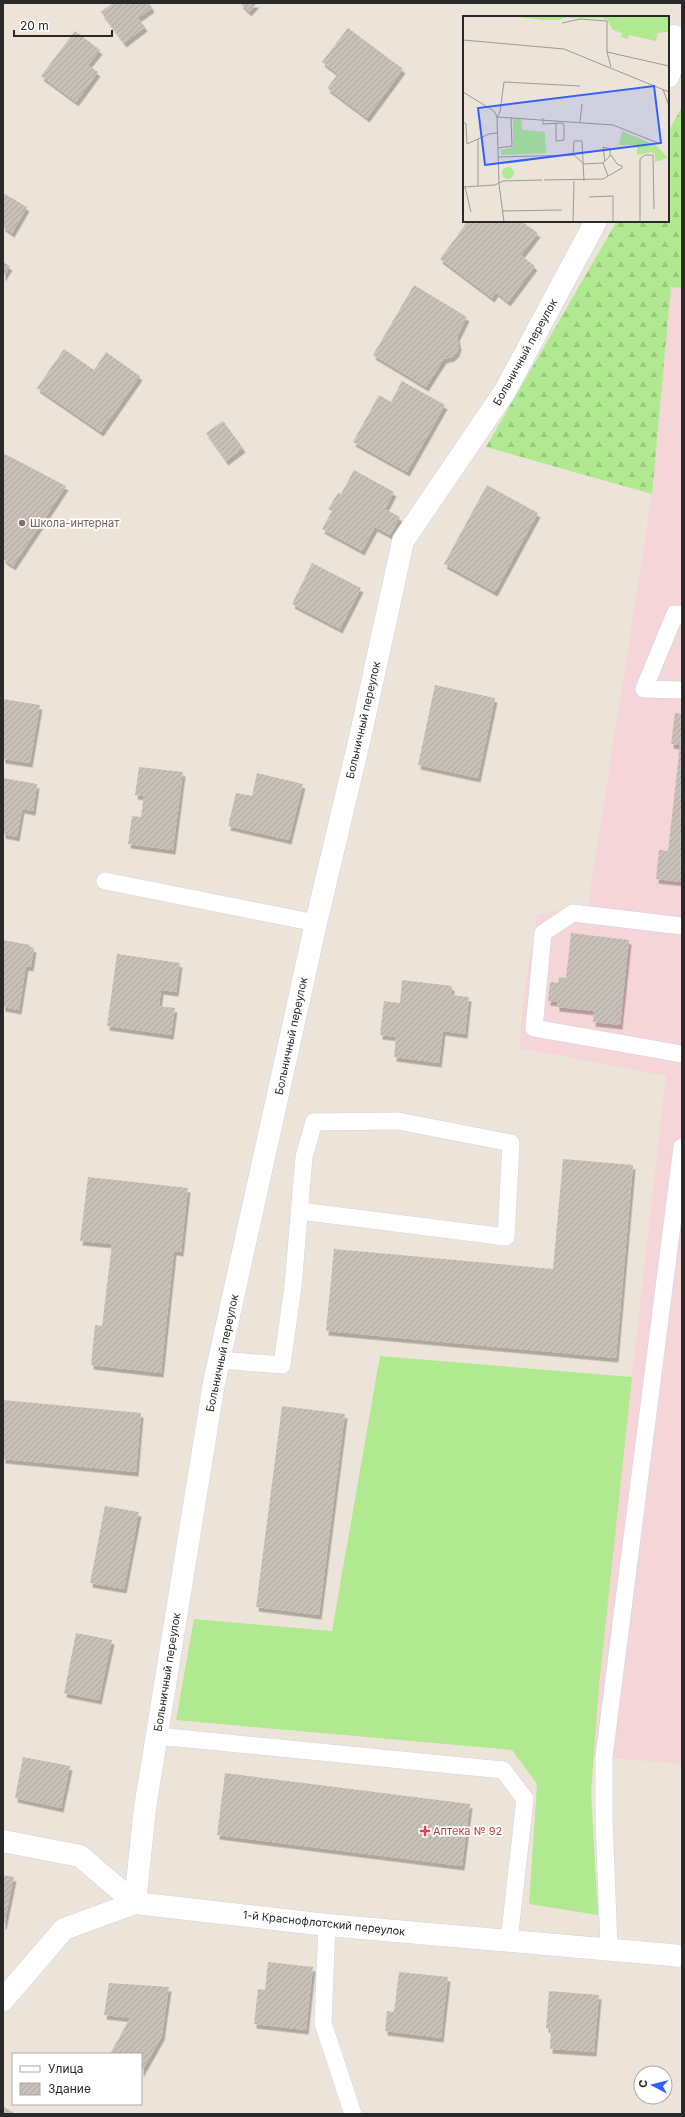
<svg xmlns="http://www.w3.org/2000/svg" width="685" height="2117" viewBox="0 0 685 2117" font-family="Inter,sans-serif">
  <defs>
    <pattern id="forest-firs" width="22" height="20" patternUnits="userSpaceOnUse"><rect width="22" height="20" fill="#b1e990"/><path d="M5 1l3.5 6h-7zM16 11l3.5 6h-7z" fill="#98c87c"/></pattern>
    <pattern id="building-hatch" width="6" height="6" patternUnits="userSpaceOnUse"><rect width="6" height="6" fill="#c8c1b9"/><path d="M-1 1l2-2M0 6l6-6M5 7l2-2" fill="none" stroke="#aca69f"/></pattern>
    <filter id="shadow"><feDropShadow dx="2.5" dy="4.5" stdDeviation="0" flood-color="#0004"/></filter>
  </defs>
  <rect width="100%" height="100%" fill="#ede4d9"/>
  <path fill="#f5d5d7" d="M671 287 682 288V1764L589 1756 666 1076 519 1048 525 986 537 915 588 905 652 494Z"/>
  <path fill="#b1e990" d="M380 1356 632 1377 599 1685 591 1793 598 1915 529 1904 537 1784 512 1750 176 1720 194 1619 332 1631Z"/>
  <path fill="url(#forest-firs)" d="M682 107V288L671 287 652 494 486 447 617 221H668V132Z"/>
  <path fill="url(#building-hatch)" filter="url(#shadow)" d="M113 3H149L152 8 138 18 145 27 124 43 101 12Z
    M240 3H257L249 12Z
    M348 28 403 69 367 118 327 88 338 74 322 62Z
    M75 31 100 50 88 65 98 72 76 102 41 76Z
    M3 193 27 207 12 233 3 227Z
    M468 221H521L538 233 521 255 535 266 508 302 496 292 492 298 440 259Z
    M3 262 10 266 3 277Z
    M414 285 467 317 457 337 459 346 457 352 452 357 444 359 426 387 373 355Z
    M64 349 94 370 106 352 140 376 101 432 37 388Z
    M402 381 445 405 407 472 353 442 379 395 391 402Z
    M223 421 243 448 226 461 206 433Z
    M3 453 66 486 13 566 3 559Z
    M354 470 394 492 385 509 400 517 390 535 375 527 362 551 322 529 332 511 328 509 338 493 341 494Z
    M487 485 538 513 495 592 444 564Z
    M312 563 361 588 340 629 292 604Z
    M435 685 495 698 478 778 418 765Z
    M3 699 40 705 30 763 3 759Z
    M675 713 682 714V882L656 879 659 850 668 851 680 745 671 744Z
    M139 767 183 772 173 850 128 844 132 816 141 817 144 796 135 795Z
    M257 773 303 784 289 840 228 826 236 793 252 796Z
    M3 778 37 784 33 811 22 809 17 837 3 834Z
    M571 933 629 940 620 1025 593 1022 594 1011 557 1007V1002L548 1001 550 982 558 983 559 977 566 978Z
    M3 940 30 945V947L34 948 31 967 26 966 19 1010 3 1007Z
    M117 954 180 963 176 992 161 990 159 1006 175 1008 171 1035 107 1026Z
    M402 980 452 986 451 995 469 997 465 1034 443 1031 439 1063 394 1057 396 1037 380 1035 384 1001 400 1003Z
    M563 1159 633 1165 616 1358 326 1331 334 1249 553 1269Z
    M88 1177 188 1188 181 1252 174 1251 161 1373 91 1365 95 1325 102 1326 112 1244 80 1241Z
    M3 1400 141 1413 136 1472 3 1459Z
    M282 1406 345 1414 319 1615 256 1607Z
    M105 1506 139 1512 124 1589 90 1583Z
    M76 1633 112 1640 99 1700 64 1693Z
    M23 1757 70 1766 61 1808 15 1798Z
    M225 1773 470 1804 462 1866 217 1835Z
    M3 1875 14 1877 4 1925H3Z
    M268 1962 313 1967 306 2030 254 2024 258 1989 265 1990Z
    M399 1972 448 1977 441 2038 385 2031 387 2011 394 2012Z
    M109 1983 169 1987 162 2036 141 2073V2054H110L130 2018 104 2015Z
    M549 1991 599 1995 594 2052 550 2049 551 2029 546 2028Z
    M4 2107 16 2114H3Z"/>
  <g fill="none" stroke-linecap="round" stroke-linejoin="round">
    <g stroke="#ced3e4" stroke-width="18">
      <path id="lane" d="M682 615 675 614 644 689 682 690
        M105 881 316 923
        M682 926 573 913 543 933 534 1028 682 1054
        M220 1360 282 1365 293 1286 304 1157 314 1122 398 1121 511 1143 506 1237 300 1211
        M157 1736 503 1770 525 1799 509 1941
        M327 1925 323 2023 353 2114
        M609 1949 604 1817V1757L682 1147"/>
    </g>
    <g stroke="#ced3e4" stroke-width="23">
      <path id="street" d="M668 77 680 46 674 36
        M3 1841 80 1856 135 1903
        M135 1903 145 1808 214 1383 316 923 362 729 403 541 505 391 596 221"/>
    </g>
    <g stroke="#ced3e4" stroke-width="23">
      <path id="secondary" d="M3 2000 64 1929 135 1903 327 1925 682 1956"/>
    </g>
    <use href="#lane" stroke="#fff" stroke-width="17"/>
    <use href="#street" stroke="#fff" stroke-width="22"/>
    <use href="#secondary" stroke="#fff" stroke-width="22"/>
  </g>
  <circle fill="#8d6e63" stroke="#fff" stroke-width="1.5" cx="22" cy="523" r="4"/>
  <path fill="#e0444e" stroke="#fff" stroke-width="1.5" d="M423 1825h4v4h4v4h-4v4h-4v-4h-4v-4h4z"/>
  <g text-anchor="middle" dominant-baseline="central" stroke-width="3.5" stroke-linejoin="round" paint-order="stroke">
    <g font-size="11" fill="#292929" stroke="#fff">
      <text transform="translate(525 352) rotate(-61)">Больничный переулок</text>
      <text transform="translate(363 720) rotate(-77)">Больничный переулок</text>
      <text transform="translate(291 1036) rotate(-78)">Больничный переулок</text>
      <text transform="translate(222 1353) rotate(-78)">Больничный переулок</text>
      <text transform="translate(167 1672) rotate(-81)">Больничный переулок</text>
      <text transform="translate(324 1923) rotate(6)">1-й Краснофлотский переулок</text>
    </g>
    <g font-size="11" fill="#785e54" stroke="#fff" text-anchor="start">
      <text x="30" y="523">Школа-интернат</text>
    </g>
    <g font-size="11" fill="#be3a42" stroke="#fff" text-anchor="start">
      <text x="433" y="1831">Аптека № 92</text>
    </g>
  </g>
  <g transform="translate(463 16)">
    <rect width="206" height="206" fill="#ede4d9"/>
    <path d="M107 0H206V16L195 17 193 25 166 19 165 23 158 21 159 17 150 14 144 4 139 2H106ZM50 102 58 103 59 114 82 116 83 137 38 139V134L50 131ZM39 157a6 6 0 1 1 12 0a6 6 0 1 1-12 0Z" fill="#b1e990"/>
    <path d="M47 0H107L96 4H79ZM159 115 194 130 205 142 192 146V138L188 136 174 139V129H156Z" fill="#b1e990"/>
    <path fill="none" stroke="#9f9993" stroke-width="1" d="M99 7 117 3 144 5V36L148 51M0 24 101 33 206 76M144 36 206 50M200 73 206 90M0 76 31 95 34 101 36 168 41 206M34 101 150 109 195 127M34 101 37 96 41 66 117 70M80 102V108L98 107 101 108V124L93 125V107M0 106 3 108 4 128 26 118 34 117M117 106 119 88M35 132 49 130 48 101M110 139 111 125H119L121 165M35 141 111 139 121 148 140 147 148 139 154 148 159 150V152L140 163 81 164M142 145 140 131 147 133V140M140 147 145 160M15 170V123M0 171 32 169 40 165 79 164M2 171 8 196M126 181 150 180V206M39 195 99 194M110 206 111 165M177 206V143L182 139H190L191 193"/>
    <path fill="#345fff" fill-opacity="0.15" stroke="#345fff" stroke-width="2" d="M191 70 198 127 22 149 15 92Z"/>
    <rect width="206" height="206" fill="none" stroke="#292929" stroke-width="2"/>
  </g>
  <rect width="685" height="2117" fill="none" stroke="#292929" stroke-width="8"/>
  <rect x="12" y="2053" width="130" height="52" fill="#ffffff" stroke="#a9a9a9"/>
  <rect x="20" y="2066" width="20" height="6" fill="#ffffff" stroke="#a9a9a9"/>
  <text x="48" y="2073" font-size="12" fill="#292929">Улица</text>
  <rect x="20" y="2083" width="20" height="12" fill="url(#building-hatch)" stroke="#a9a9a9"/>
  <text x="48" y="2093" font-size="12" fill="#292929">Здание</text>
  <g transform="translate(653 2085) rotate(277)"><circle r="19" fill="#ffffff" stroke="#a9a9a9"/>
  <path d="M0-3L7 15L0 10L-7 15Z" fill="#345fff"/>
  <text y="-6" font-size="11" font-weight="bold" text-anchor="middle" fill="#292929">С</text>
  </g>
  <path d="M14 30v6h98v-6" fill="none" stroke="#292929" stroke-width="2"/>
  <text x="20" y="30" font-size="12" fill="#292929" stroke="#ffffff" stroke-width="3" paint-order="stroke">20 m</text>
</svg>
